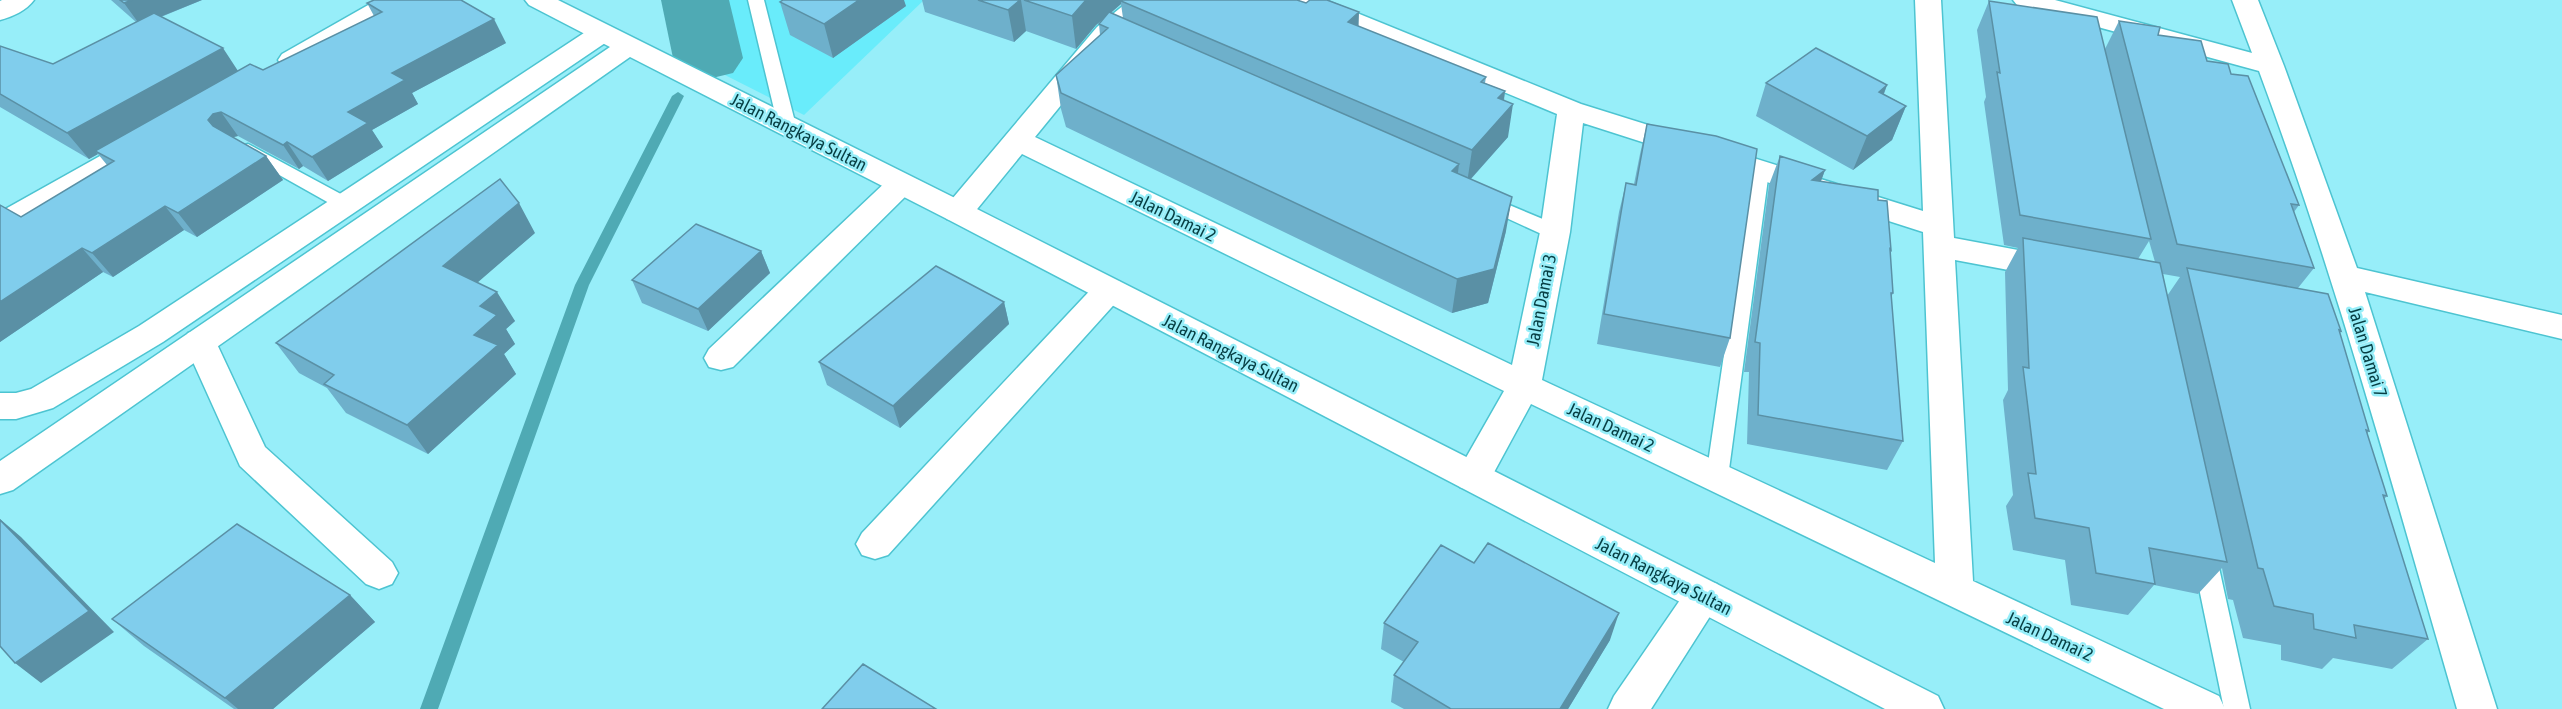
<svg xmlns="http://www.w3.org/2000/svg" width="2562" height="709" viewBox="0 0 2562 709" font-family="'Asap Condensed',sans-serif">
  <rect width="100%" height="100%" fill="#97eef9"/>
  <path fill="#69ecfb" d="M718 0H924L804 115 719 72Z"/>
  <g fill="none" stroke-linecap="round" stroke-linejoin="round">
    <path fill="#4faab4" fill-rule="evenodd" d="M678 92 684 96 589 285 438 709H420L575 285 672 96Z"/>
    <path fill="#4faab4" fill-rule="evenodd" d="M661 0H729L743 58 733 73 708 79 683 73 673 58Z"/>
    <g stroke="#4dc4d1" stroke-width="3">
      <path id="lane" d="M748 0H764L796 126 793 130H781L778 126Z
        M248 144 352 200 354 204 352 208 345 210 338 208 242 154 239 150 242 146Z
        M1760 165 1767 167 1769 171 1728 477 1725 483 1717 486 1709 483 1706 477 1751 171 1753 167Z
        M1483 194 1562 227 1565 232 1562 237 1555 239 1548 237 1476 204 1474 200 1476 196Z
        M2204 544 2212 547 2216 554 2250 709H2224L2192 554 2196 547Z"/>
    </g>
    <g stroke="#4dc4d1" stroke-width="3">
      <path id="street" d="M2 0H34C27 10 12 17 0 20V1Z
        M377 0H409L405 5 300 66 291 68 282 66 278 60 282 54Z
        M1130 0H1158L1115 39 1035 137 1512 365 1540 232 1557 114 1294 5 1290 0H1325L1581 104 1923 211 1915 0H1941L1954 238 2056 257 2067 260 2072 268 2067 276 2056 279 1955 260 1973 581 2219 696 2225 709H2164L1531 404 1486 487 1473 491 1460 487 1455 477 1504 391 1022 154 969 219 958 222 947 219 943 212 947 205 1097 27ZM1583 123 1923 232 1935 563 1542 380 1570 232Z
        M2013 0H2055L2252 53 2232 0H2258L2284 66 2357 268 2562 315V339L2365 292 2497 709H2457C2395 495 2337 280 2259 71L2017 5Z
        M602 25 611 27 615 33 611 39 163 342 53 408 16 419H0V393H16L31 389 139 326 593 27Z
        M144 134 154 137 158 143 154 149 11 232 0 235V212L134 137Z
        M901 174 911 177 916 184 911 191 733 367 721 370 709 367 704 358 709 349 891 177Z
        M1109 279 1120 282 1125 290 1120 298 888 555 875 559 862 555 856 544 862 533 1098 282Z
        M200 330 212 333 216 342 265 447 392 562 398 573 392 584 379 589 366 584 240 466 184 342 188 333Z
        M1704 580 1717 584 1723 596 1651 709H1608L1614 696 1691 584Z"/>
    </g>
    <g stroke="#4dc4d1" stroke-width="3">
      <path id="secondary" d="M525 0H558L969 205 1938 696 1944 709H1885L947 219 630 57 13 490 0 494V461L610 47 529 5Z"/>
    </g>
    <use href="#lane" fill="#fff" fill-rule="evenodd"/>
    <use href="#street" fill="#fff" fill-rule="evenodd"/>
    <use href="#secondary" fill="#fff" fill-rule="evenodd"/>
  </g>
  <path fill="#6eb0cb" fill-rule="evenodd" d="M111 0H202L161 17 238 71 263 70 374 16 367 3 506 43 412 93 418 104 372 130 383 147 328 181 303 166 299 169 238 136 233 137 266 156 283 180 197 237 184 230 113 277 103 272 0 342V205L21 217 107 165 98 154 89 159 0 107V46L53 64 136 22Z
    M922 0H1297L1359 27 1486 77 1485 83 1505 91 1504 101 1508 137 1471 179 1506 231 1488 303 1452 313 1066 127 1061 109 1056 75 1100 35 1099 24 1103 19 1096 25 1076 49 1026 31 1014 42 925 12ZM1121 4 1123 18 1111 13Z
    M1989 1 2105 49 2119 21 2158 35 2231 74 2299 205 2294 212 2314 268 2298 288 2341 331 2340 333 2369 431 2367 434 2387 496 2384 499 2428 639 2392 669 2333 658 2322 669 2281 660V645L2243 638 2233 600 2228 599 2222 568 2198 594 2154 585 2128 615 2071 605 2065 560 2013 550 2006 506 2013 495 2003 400 2008 390 2005 272 2018 248 2004 245 1984 102 1986 97 1977 30ZM2149 241 2155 262 2138 259ZM2163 274 2180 277 2167 296Z
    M780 2 906 6 833 58 790 35Z
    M1766 83 1887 85 1884 94 1906 106 1892 140 1853 170 1756 116Z
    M1647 124 1730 338 1720 367 1597 344 1619 212 1626 183 1634 184 1640 154Z
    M1780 156 1825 170 1821 181 1878 200 1891 250 1890 253 1893 293 1891 298 1903 441 1887 470 1747 444 1749 372H1744L1769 185Z
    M535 233 477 282 515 321 506 329 515 344 504 354 516 374 428 454 346 413 327 388 299 373 276 343Z
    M761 251 770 273 708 331 642 303 632 280Z
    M1004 302 1009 324 900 428 827 385 819 362Z
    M350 595 375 622 273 709H234L144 646 112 619Z
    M1384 623 1610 640 1568 709H1404L1391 702 1394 675 1404 662 1381 649Z"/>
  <path fill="#5a90a5" d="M132 0H202L140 25 124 3Z
    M859 0H904L906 6 833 58 824 24Z
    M1020 0H1021L1026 31 1014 42 1008 10Z
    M1086 0H1126L1121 1V4L1096 25 1076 49 1072 16Z
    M1359 12 1358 45 1348 22Z
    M494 19 506 43 412 93 418 104 372 130 383 147 328 181 312 157 348 112 392 73Z
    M223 48 240 74 95 151 98 154 89 159 67 133Z
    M1887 85 1874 119 1879 92Z
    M1505 91 1501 118 1513 104 1508 137 1467 183 1472 150 1498 98Z
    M1906 106 1892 140 1853 170 1867 136Z
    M221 112 238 136 230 138 226 144 208 120 213 114Z
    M287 142 303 166 299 169 283 145Z
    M266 156 283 180 197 237 178 213Z
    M1459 164 1455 198 1452 171Z
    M1825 170 1814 200 1812 180Z
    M1512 197 1506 231 1488 303 1452 313 1457 279Z
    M519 203 535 233 462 296 443 266Z
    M165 206 184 230 113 277 92 253Z
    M82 248 103 272 0 342V302Z
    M761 251 770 273 708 331 698 309Z
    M497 292 515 321 506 329 515 344 504 354 516 374 428 454 407 425 474 335 480 306Z
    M1004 302 1009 324 900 428 893 406Z
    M0 519 21 537 114 632 41 683 15 663Z
    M350 595 375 622 273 709H238L225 698Z
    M1619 613 1610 640 1568 709H1560Z"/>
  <path fill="#80cdec" stroke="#5a90a5" stroke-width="1.5" d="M120 0H132L124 3Z
    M374 0H461L494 19 392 73 405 80 348 112 368 123 312 157 287 142 283 145 221 112 213 114 208 120 213 126 266 156 178 213 165 206 92 253 82 248 0 302V205L21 217 114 161 95 151 250 64 263 70 382 12 367 3Z
    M783 0H859L824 24 780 2Z
    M978 0H1020L1008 10Z
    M1024 0H1086L1072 16Z
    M1122 0H1297L1306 3 1310 0H1327L1359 12 1348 22 1486 77 1481 82 1505 91 1498 98 1513 104 1472 150 1121 1Z
    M1989 1 2097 17 2151 239 2020 215 1997 72 2000 73Z
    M1109 12 1459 164 1452 171 1512 197 1494 269 1457 279 1061 93 1056 75 1108 28 1099 24Z
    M154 13 223 48 67 133 0 94V46L53 64Z
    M2119 21 2160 27 2158 35 2201 41 2207 61 2228 64 2231 74 2248 76 2299 205 2291 204 2314 268 2177 244Z
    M1816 48 1887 85 1879 92 1906 106 1867 136 1766 83Z
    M1647 124 1716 136 1757 149 1730 338 1604 314 1626 183 1636 185Z
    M1780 156 1825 170 1812 180 1878 190V200L1887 201 1891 250 1890 249 1893 293H1891L1903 441 1758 415 1760 343 1755 342Z
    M500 179 519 203 443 266 497 292 480 306 497 315 474 335 498 345 407 425 324 384 334 375 276 343Z
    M696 224 761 251 698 309 632 280Z
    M2023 238 2160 263 2227 562 2149 548 2155 584 2096 573 2089 528 2035 518 2028 473 2036 474 2023 367 2029 368Z
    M936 266 1004 302 893 406 819 362Z
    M2187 268 2328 294 2341 331 2339 330 2369 431 2366 430 2387 496 2383 495 2428 639 2354 625 2356 638 2314 629 2313 614 2274 606 2263 569 2258 568Z
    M0 520 89 611 15 663 0 646Z
    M237 524 350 595 225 698 112 619Z
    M1488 543 1619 613 1560 709H1451L1394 675 1418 642 1384 623 1441 545 1474 563Z
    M863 664 936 709H822Z"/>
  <g text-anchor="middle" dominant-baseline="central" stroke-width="5" stroke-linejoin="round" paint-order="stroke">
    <g font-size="18" fill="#073e43" stroke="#97eef9">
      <text transform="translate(799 132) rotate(27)">Jalan Rangkaya Sultan</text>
      <text transform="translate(1173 216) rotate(26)">Jalan Damai 2</text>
      <text transform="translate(1541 300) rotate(-79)">Jalan Damai 3</text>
      <text transform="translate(2368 352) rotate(73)">Jalan Damai 7</text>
      <text transform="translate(1231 353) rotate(27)">Jalan Rangkaya Sultan</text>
      <text transform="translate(1611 427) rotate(25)">Jalan Damai 2</text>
      <text transform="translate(1664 576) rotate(27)">Jalan Rangkaya Sultan</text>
      <text transform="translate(2050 636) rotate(25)">Jalan Damai 2</text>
    </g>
  </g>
</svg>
